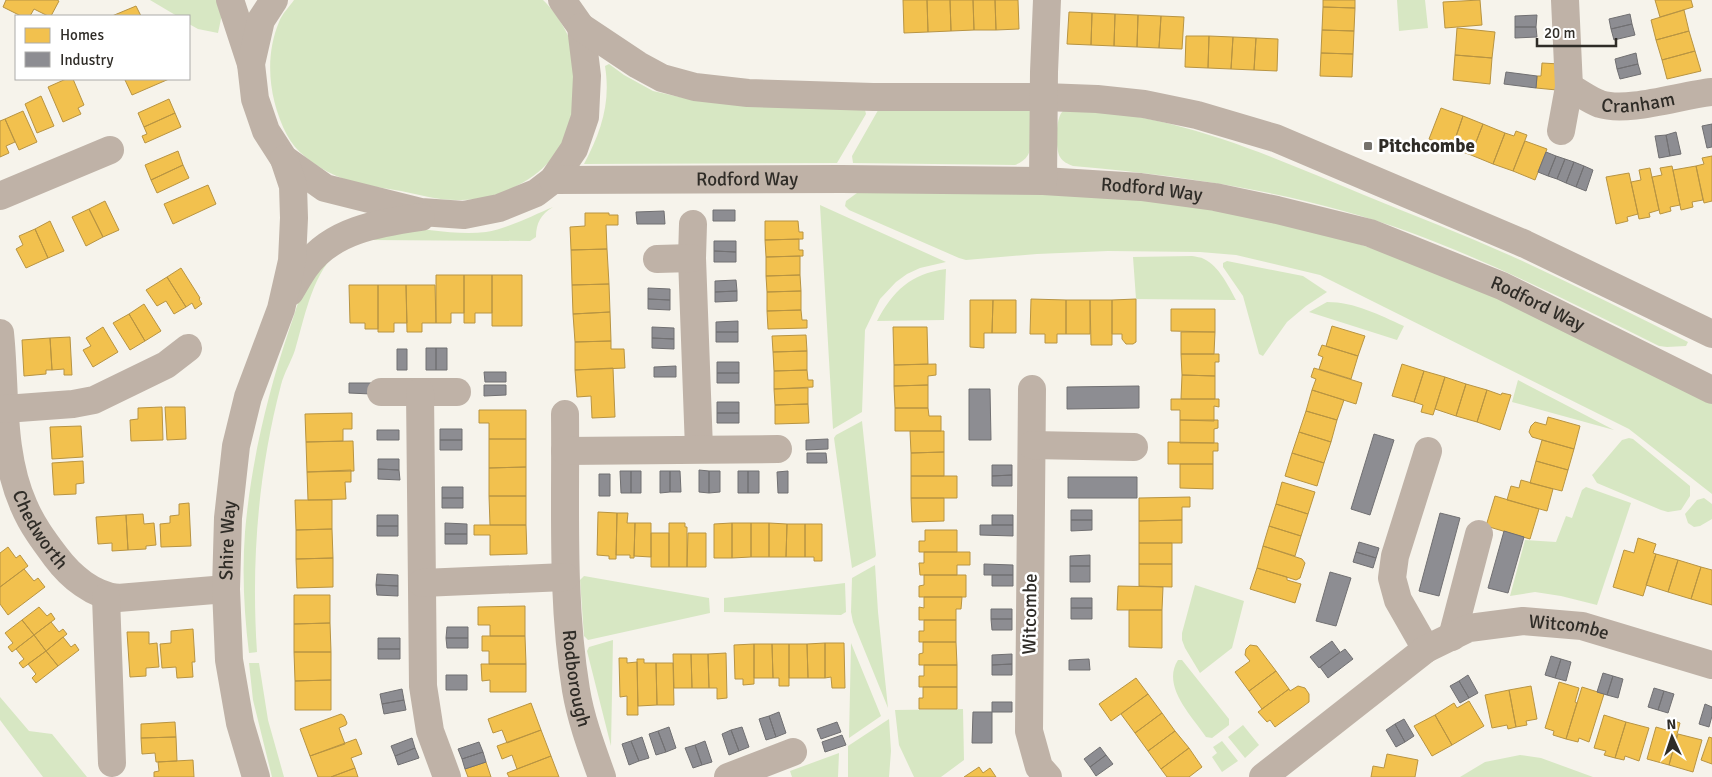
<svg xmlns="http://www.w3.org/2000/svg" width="1712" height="777" viewBox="0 0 1712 777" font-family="Signika,sans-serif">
  <rect width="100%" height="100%" fill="#f6f3eb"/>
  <path fill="#d7e7c3" d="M150 0H225L218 33 198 29 189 24V16H177Z
    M294 0H543C560 16 577 46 576 70 576 79 574 88 573 97 572 106 573 117 570 127 556 171 506 200 461 200 441 201 421 195 401 191 377 187 350 184 328 172 313 164 295 151 287 135 269 100 264 58 279 22 282 14 289 7 294 0Z
    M1397 0H1425L1428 28 1399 31Z
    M609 64 624 75 653 91 684 98 864 106 866 114 837 163 584 164C601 132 611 103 605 66Z
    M881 105 1029 107C1033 115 1033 147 1028 155 1025 160 1020 163 1015 165L853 163 852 156Z
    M1064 110C1169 110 1268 155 1364 195 1415 216 1467 236 1518 259 1575 285 1632 314 1688 342L1686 346 1667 347 1659 346C1578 306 1498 265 1412 233 1303 193 1188 176 1073 166 1068 164 1063 162 1060 157 1055 148 1055 116 1064 110Z
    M870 189 1049 190 1201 206 1318 231 1430 267 1529 309 1712 404V494L1629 429 1320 275 1236 255 1200 252 1108 251 1037 254 966 260 959 258 849 210 845 206 846 201 857 193Z
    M820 205 946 262 920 268 907 274 896 282 880 299 865 330 862 412 833 429Z
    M553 207C541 214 536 223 536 237L530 241 370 240C363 241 355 242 348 245 314 262 305 317 295 350 291 362 284 373 281 385 258 473 251 562 257 652L249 653C244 613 242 572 245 532 251 463 267 396 289 330 296 311 301 288 313 271 321 259 336 244 348 237 393 215 439 238 486 232 506 229 534 215 553 207Z
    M1192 256C1196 257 1201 257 1204 259 1219 266 1229 287 1236 300L1136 299 1133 257Z
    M1227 261 1303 276 1327 292 1306 306 1287 322 1263 356 1259 354 1243 296 1223 267V263Z
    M946 269 944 320 877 321C893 291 910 274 946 269Z
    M1327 302C1355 302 1379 315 1404 326L1397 340 1309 312Z
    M1518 380 1614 430 1512 402Z
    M862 421 876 555 875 557 852 568 834 438 836 435Z
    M1629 438 1633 439 1690 486V496L1681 510 1668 512 1661 510 1597 483 1592 475 1594 473 1622 440Z
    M1586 487 1631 503 1597 605 1561 596 1535 592 1510 596 1525 540 1556 542 1566 516 1572 518 1582 490Z
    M1704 498 1712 504V519L1700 526 1694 527 1688 523 1685 514 1697 500Z
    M875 565 878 612 888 708 853 622 851 612 852 578Z
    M584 576 709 598 710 613 588 640 584 636 580 580Z
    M845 583 846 612 841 615 724 612V598Z
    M1195 585 1244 601 1232 648 1200 673 1185 648 1182 640V633Z
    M613 640 611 746 587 651 589 647Z
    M851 643 881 716 849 738Z
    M1178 660H1182L1229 719V725L1212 738 1206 737C1192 716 1161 686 1178 660Z
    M249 663H259L268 720 284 777H272L253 700Z
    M0 697 29 731 52 734 87 777H43L0 720Z
    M963 709 964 760 941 777H914L899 745 895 710Z
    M889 719 891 751 889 777H848V746Z
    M1243 725 1259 745 1245 758 1228 737Z
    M1222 741 1238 761 1222 772 1212 757 1217 753 1213 747Z
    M839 753 838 777H792L790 771Z
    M1520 755 1541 758 1593 777H1460L1485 762Z"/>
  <path fill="#f2c14e" stroke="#b89442" d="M6 0H57L59 1 51 16H48L34 9 30 16H21L3 7Z
    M903 0H927L928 32 904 33Z
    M927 0H950L951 31 928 32Z
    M950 0H973L974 30 951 31Z
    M973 0H995L996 30H974Z
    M995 0H1018L1019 29 996 30Z
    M1323 0H1355V8L1323 7Z
    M1480 0 1482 25 1445 28 1443 2Z
    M1655 0H1691L1693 7 1660 17Z
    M136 6 141 16H112Z
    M1323 7 1355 8 1354 31 1322 30Z
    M1684 10 1689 31 1656 40 1651 20Z
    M1069 12 1092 13 1091 45 1067 44Z
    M1092 13 1115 14 1114 46 1091 45Z
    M1115 14 1138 15 1137 47 1114 46Z
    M1138 15 1161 16 1159 48 1137 47Z
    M1161 16 1184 17 1182 49 1159 48Z
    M1457 28 1495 32 1492 58 1455 55Z
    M1322 30 1354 31 1353 54 1321 53Z
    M1689 31 1695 51 1662 60 1656 40Z
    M1186 36H1209L1208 68 1185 67Z
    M1209 36 1233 37 1231 69 1208 68Z
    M1233 37 1256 38 1254 70 1231 69Z
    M1256 38 1278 39 1277 71 1254 70Z
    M1695 51 1701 71 1667 79 1662 60Z
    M1321 53 1353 54 1352 77 1320 76Z
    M1455 55 1492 58 1490 84 1453 80Z
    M1542 63 1560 64 1557 90 1536 88 1537 76H1541Z
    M66 79H73L84 105 78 108 81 114 63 122 48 87Z
    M128 79H169L132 95 125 80Z
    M41 96 54 126 37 133 25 104Z
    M169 99 175 113 144 127 138 113Z
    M1441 108 1463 116 1452 148 1429 139Z
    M23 111 37 142 19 150 5 119Z
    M175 113 181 127 145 143 142 136 147 134 144 127Z
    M1463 116 1483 124 1471 155 1452 148Z
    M5 119 15 142 6 146 9 153 0 157V121Z
    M1483 124 1505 133 1493 164 1471 155Z
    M1516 131 1527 135 1513 171 1493 164 1505 133 1514 136Z
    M1525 141 1547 149 1535 180 1513 171Z
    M178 151 183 165 151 180 145 165Z
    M1712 156V201L1704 203 1696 166 1704 164 1702 158Z
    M183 165 189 178 157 193 151 180Z
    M1672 166 1680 205 1670 207 1671 211 1660 214 1652 177 1662 175 1660 168Z
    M1696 166 1703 200 1692 202 1693 207 1681 210 1673 170Z
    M1650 168 1659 210 1649 213 1650 217 1639 219 1631 182 1641 180 1639 170Z
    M1629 173 1638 214 1627 217 1628 221 1616 224 1606 177Z
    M208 185 216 204 173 224 164 204Z
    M105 201 119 230 103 237 89 209Z
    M89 209 103 237 86 246 72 217Z
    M585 213H609V215H618V225H606L607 249 571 250 570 227 585 226Z
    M50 221 64 251 48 258 35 229Z
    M765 221H798L799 232H803V239L765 240Z
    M35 229 48 258 26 268 16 249 23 245 19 236Z
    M799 239V250H803V256L766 257 765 240Z
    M607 249 609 284 572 285 571 250Z
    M800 256V275L766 276V257Z
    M181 268 200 298 199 299 202 304 195 309 192 303 186 307 167 277Z
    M436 275H464V313H451V323H436Z
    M464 275H492V313H475V323H464Z
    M492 275H522V326H492Z
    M800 275 801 291 767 292 766 276Z
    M167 277 186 307 174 314 166 301 157 306 146 290Z
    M609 284 610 312 573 314 572 285Z
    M349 285H378V329H365V323H350Z
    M378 285H406L407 323H394V332H378Z
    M406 285H435L436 323H422V332H407Z
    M801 291V310L767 311V292Z
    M1031 299 1066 300V334H1057V343H1045V334H1030Z
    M1136 299V342L1133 344H1126L1122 339V334H1112V300Z
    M970 300H993L992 333H984V348L970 347Z
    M993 300H1016V333H992Z
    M1066 300H1090V334H1066Z
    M1090 300H1112V345H1091Z
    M144 304 161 331 145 341 129 314Z
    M1171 309H1215V332L1171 331Z
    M801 310 802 320H807V328L768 329 767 311Z
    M610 312 611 341 575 342 573 314Z
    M129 314 145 341 130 350 113 323Z
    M1332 326 1365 336 1358 356 1326 346Z
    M103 327 118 352 93 367 83 350 91 346 86 338Z
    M893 327H927L928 364 894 365Z
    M1181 332H1215L1214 354H1181Z
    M806 335 807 351 773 352 772 336Z
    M70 337 72 375H64V369L52 370 50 338Z
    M50 338 52 370H46V374L24 376 22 340Z
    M611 341V349H624L625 368 575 370V342Z
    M1322 345 1358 356 1351 379 1319 369 1323 357 1318 355Z
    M807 351V370L774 371 773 352Z
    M1181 354H1219V362H1215V376L1182 375Z
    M936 364V375L928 376V385L894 386V365Z
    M1402 364 1424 371 1414 402 1392 396Z
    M613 368 615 417 592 418 591 396 577 397 575 370Z
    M1314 368 1362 383 1356 404 1312 390 1316 379 1311 377Z
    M807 370 808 380H813V387L774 389V371Z
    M1424 371 1445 377 1433 415 1421 412 1423 405 1414 402Z
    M1182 375 1215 376V399H1181Z
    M1445 377 1466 384 1456 416 1435 409Z
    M1466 384 1487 390 1477 422 1456 416Z
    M928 385V408H895L894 386Z
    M808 388V404L775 405 774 389Z
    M1312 390 1344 400 1337 420 1306 411Z
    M1487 390 1501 395 1502 393 1511 395 1500 430 1477 422Z
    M1171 399H1219V407L1214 406V421L1180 420V410H1171Z
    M808 404 809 423 775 424V405Z
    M162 407 163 440 131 441 130 420 138 419V408Z
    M165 407H185L186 439 167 440Z
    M895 408H928L929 416H941V431H895Z
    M479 410H526V439H489V423H479Z
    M1306 411 1337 420 1331 442 1299 432Z
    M352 413V429H343V441L306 442 305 414Z
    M1548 417 1580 426 1574 449 1532 437 1529 432 1531 426 1535 422 1546 425Z
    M1180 420H1218V428L1214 429V443H1180Z
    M81 426 83 457 52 459 50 427Z
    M910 431H944V452L911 453Z
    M1299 432 1331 442 1324 463 1292 453Z
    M489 439H526V467L489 468Z
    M1542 440 1574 449 1568 470 1536 461Z
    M353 441 354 471 307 472 306 442Z
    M1168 442 1218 443V451H1213V464H1168Z
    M944 452V476H911V453Z
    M1292 453 1324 463 1317 486 1285 476Z
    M83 461 84 483 76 484V494L54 495 52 463Z
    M1536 461 1568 470 1562 491 1530 483Z
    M1180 464H1213V489L1180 488Z
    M526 467V496H489V468Z
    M351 470V482H345L346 499 308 500 307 472Z
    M911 476H957V498H911Z
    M1521 480 1553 489 1547 511 1507 500 1511 486 1519 488Z
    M1282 482 1315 492 1308 514 1276 504Z
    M489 496H526V525H490Z
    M1495 496 1539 509 1530 539 1486 526Z
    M1190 497V507H1182V520L1139 521V498Z
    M911 498H944V521L912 522Z
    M295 500H332V529L296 530Z
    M189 503 191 546 161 547 160 524 170 523V516L179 515V504Z
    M1276 504 1308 514 1301 536 1269 526Z
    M598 512 617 513 616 559H609V556L597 555Z
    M617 513H628L627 523H635L634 558H630V555H616Z
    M143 514 144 524 154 523 156 545 146 546V549L128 550 126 515Z
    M126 515 128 550 112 551V543L98 544 96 517Z
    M1182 520V543H1139V521Z
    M635 523H651V557L634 556Z
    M669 523H685V527H687V567H669Z
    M732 523V558H714V524Z
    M732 523H751V557L732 558Z
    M751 523H769V557H751Z
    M769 523 787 524 786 557H769Z
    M787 524H805V557H786Z
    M805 524H822V561H814V557H805Z
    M474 525H526L527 554 490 555V535H474Z
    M1269 526 1301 536 1295 556 1263 546Z
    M332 529 333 558 296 559V530Z
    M925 530H957V552H919V541H925Z
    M651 533H669V567H651Z
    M688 533H706V567H687Z
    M1638 538 1656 544 1653 553 1656 554 1643 596 1613 587 1624 550 1634 553Z
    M1139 543H1172V564H1139Z
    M1263 546 1302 559 1305 563 1300 578 1296 580 1257 568Z
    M8 547 16 558 20 555 28 566 0 587V553Z
    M924 552H970V565H957V575H920L919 563H924Z
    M1656 554 1678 560 1668 592 1646 585Z
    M333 558V587L297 588 296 559Z
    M1678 560 1701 567 1691 599 1668 592Z
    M1139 564H1172V587L1139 586Z
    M1701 567 1712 570V605L1691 599Z
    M1257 568 1287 577V580L1301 584 1295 603 1250 589Z
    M24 569 34 581 38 578 45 587 8 615 0 604V587Z
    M924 575H966V597H919V586L924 585Z
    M1118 586 1163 587 1162 610H1117Z
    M294 595H330V623L294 624Z
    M924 597H962L961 609H956V620H919V607L924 608Z
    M525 606V636H490V625H478V607Z
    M39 607 47 616 51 613 55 619 34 635 22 620Z
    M1129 610H1162V648L1129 647Z
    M22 620 34 635 12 652 8 647 13 643 5 633Z
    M924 620H956V642H919V631H924Z
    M51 622 59 632 63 629 67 634 46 651 34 635Z
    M330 623 331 652H294V624Z
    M193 629 195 662H192L193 677 177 678 176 667 162 668 160 644 171 643V631Z
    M127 632H149V644L157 643 159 667 146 668V676L130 677Z
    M34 635 46 651 23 668 19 663 24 659 16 649Z
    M482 636H525L526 664H489V651H482Z
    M63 637 71 647 75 644 79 650 58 666 46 651Z
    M923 642H956L957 665H919V654L923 653Z
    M825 643V678H808L807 644Z
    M825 643H844L845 688H832L831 677 825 678Z
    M754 644V684L743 685V679H735L734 645Z
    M754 644H772L773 678H754Z
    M772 644H789V686H779V678H773Z
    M789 644H807L808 678H789Z
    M1250 645 1257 646 1276 671 1249 691 1235 672 1250 661 1245 655 1246 649Z
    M46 651 58 666 36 683 32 678 36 674 28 664Z
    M294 652H331V680L295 681Z
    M726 653 727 698 717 699V688H709L708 654Z
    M673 654H691L692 688H674Z
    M691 654H708L709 688H692Z
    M619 658H627V663L637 662 638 715H627V696L620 697Z
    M637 659H644V663H656L657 705 638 706Z
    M656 663H673L674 705H657Z
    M481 664H526V692H490V680L482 681Z
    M924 665H957V687H919V676H924Z
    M1276 671 1289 689 1262 709 1249 691Z
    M1136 678 1148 694 1111 721 1099 704Z
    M331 680V710H295V681Z
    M1559 682 1579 688 1575 702 1577 703 1566 739 1553 735 1554 731 1545 728Z
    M1298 686 1305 688 1309 694V702L1275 727 1270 720 1267 722 1258 712 1289 689 1290 691Z
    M1531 686 1537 719 1526 721 1527 725 1516 727 1509 690Z
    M923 687H957V709H919V698H923Z
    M1582 687 1604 694 1589 742 1579 738 1578 742 1566 739Z
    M1509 690 1516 727 1508 729 1507 725 1492 728 1485 695Z
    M1148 694 1162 713 1135 733 1121 714Z
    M1469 701 1484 726 1452 745 1435 715 1454 703 1457 708Z
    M531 703 541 730 507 743 502 730 493 733 488 719Z
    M1162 713 1175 731 1148 751 1135 733Z
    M341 714 344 716 347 723 346 725 339 728 345 744 310 756 300 729Z
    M1435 715 1452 745 1432 756 1414 726Z
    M1604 715 1626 722 1615 758 1604 755 1606 751 1594 748Z
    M1669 719 1680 723 1669 765 1647 759 1656 727 1666 730Z
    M175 722 176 737 141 738V724Z
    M1626 722 1649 728 1639 761 1625 756 1624 760 1615 758Z
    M541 730 551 756 517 769 512 755 502 759 497 746Z
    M1175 731 1189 748 1161 769 1148 751Z
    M1678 734 1702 740 1693 772 1669 765Z
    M176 737 177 761 156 762 155 753 142 754 141 738Z
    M1709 737 1712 738V764L1701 760Z
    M356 739 362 754 351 758 355 768 331 777H318L310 756Z
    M1189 748 1202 767 1189 777H1167L1161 769Z
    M1387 754 1418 760 1415 777H1371L1373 766 1384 768Z
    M551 756 559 777H509L507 773Z
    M193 760 194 777H154V772L159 771 158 762Z
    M486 762 491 777H468L465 769Z
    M979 767 983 773 990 768 996 777H964Z
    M355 768 358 777H331Z"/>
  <path fill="#8d8d92" stroke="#717072" d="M1630 14 1632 24 1611 29 1609 19Z
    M1537 15 1536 27H1515V16Z
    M1632 24 1635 35 1614 40 1611 29Z
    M1515 27H1536L1537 37 1515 38Z
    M1636 53 1638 64 1617 69 1615 59Z
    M1638 64 1641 74 1620 79 1617 69Z
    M1506 72 1537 76 1536 88 1504 84Z
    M1712 124V147L1707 148 1702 126Z
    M1676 132 1681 154 1670 156 1666 135Z
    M1666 135 1670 156 1659 158 1655 136Z
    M1546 152 1556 156 1548 176 1538 172Z
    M1556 156 1565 159 1557 179 1548 176Z
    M1565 159 1574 162 1566 183 1557 179Z
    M1574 162 1584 166 1576 187 1566 183Z
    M1584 166 1593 170 1586 191 1576 187Z
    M713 210H735V221H713Z
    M664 211 665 224H637L636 212Z
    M714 241H736V252L714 251Z
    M714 251 736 252V262H714Z
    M736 280 737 291 715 292V281Z
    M648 288 670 289V300L648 299Z
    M737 291V301L715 302V292Z
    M648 299 670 300V310L648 309Z
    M738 321V332H716V322Z
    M652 327 674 328V339L652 338Z
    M716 332H738V342H716Z
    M652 338 674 339V349L652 348Z
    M426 348H436V370H426Z
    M436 348H447V370H436Z
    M397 349H407V370H397Z
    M717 362H739V373H717Z
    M676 366V377H654V367Z
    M484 372H506V382H485Z
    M717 373H739V383H717Z
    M349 383H371V394L349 393Z
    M484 385H506V395L484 396Z
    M1139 386V408L1067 409V387Z
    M969 389H990L991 440H969Z
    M717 402H739V413H717Z
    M717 413H739V423H717Z
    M440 429H462V440H440Z
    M377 430H399V440H377Z
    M1374 434 1394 440 1370 515 1351 509Z
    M828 439V449L806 450V440Z
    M440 440H462V450H440Z
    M807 453H826L827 463H807Z
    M378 459H399V470L378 469Z
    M992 465H1012V475L992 476Z
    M378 469 399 470 400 480 378 479Z
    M699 470 709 471V493L699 492Z
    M620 471H631V493H621Z
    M631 471H641V493H631Z
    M660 471H670V492L660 493Z
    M670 471H680L681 492H670Z
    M709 471H720V492L709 493Z
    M738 471H748V493H738Z
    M748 471H759V493H748Z
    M788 471V493H778L777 472Z
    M599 474H610V496H599Z
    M1012 475V486H992V476Z
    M1068 477H1137V498H1068Z
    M442 487H463V498H442Z
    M442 498H463V508H442Z
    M1071 510H1092V520H1071Z
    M1440 513 1460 518 1439 596 1419 591Z
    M377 515H398V526H377Z
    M992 515H1013V525H992Z
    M1071 520H1092V530L1071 531Z
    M445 523 467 524V534H445Z
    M980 525H1013V536L980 535Z
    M377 526H398V536H377Z
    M1504 531 1524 537 1508 593 1488 588Z
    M445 534H467V544H445Z
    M1359 542 1379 548 1376 558 1356 552Z
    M1356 552 1376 558 1373 568 1353 562Z
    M1090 555V566H1070V556Z
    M984 564 1013 565V575H984Z
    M1070 566H1090V582H1070Z
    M1330 572 1351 578 1336 626 1316 621Z
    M377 574 398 575V586L376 585Z
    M992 575H1013V586H992Z
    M376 585 398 586V596L377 595Z
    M1071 598H1092V608H1071Z
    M1071 608H1092V619H1071Z
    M991 609H1012V619H991Z
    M991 619H1012V630H992Z
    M447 627H468V638H446Z
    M378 638H400V649H378Z
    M446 638H468V648H447Z
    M1332 641 1340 652 1319 668 1310 657Z
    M378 649H400V659H378Z
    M1345 649 1353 659 1328 678 1320 667Z
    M1012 654V664L992 665V655Z
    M1551 656 1561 659 1555 678 1545 675Z
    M1089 659 1090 670H1069V660Z
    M1561 659 1571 662 1566 681 1555 678Z
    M1012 664V675H992V665Z
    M1603 673 1613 676 1607 695 1597 692Z
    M446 675H467V690H446Z
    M1468 675 1478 693 1469 698 1459 681Z
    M1613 676 1623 679 1618 698 1607 695Z
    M1459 681 1469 698 1460 703 1450 686Z
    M1654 688 1664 691 1658 710 1648 707Z
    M402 689 404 700 382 704 380 694Z
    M1664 691 1674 694 1668 713 1658 710Z
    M404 700 406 710 384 714 382 704Z
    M992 702H1012V712H992Z
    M1705 704 1712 707V716L1709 727 1699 724Z
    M779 712 786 733 776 737 769 716Z
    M973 712H992V743H972Z
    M769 716 776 737 766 740 759 719Z
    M1404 719 1414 736 1405 742 1395 724Z
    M837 722 841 732 821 739 817 729Z
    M1395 724 1405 742 1396 747 1386 730Z
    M669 727 676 748 666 752 658 731Z
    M742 727 749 747 739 751 731 730Z
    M731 730 739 751 729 755 722 734Z
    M658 731 666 752 656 755 649 734Z
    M842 735 846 745 825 752 822 742Z
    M642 737 649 758 639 761 631 741Z
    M412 738 415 748 395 756 391 746Z
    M631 741 639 761 629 765 622 744Z
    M705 741 712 762 702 765 695 745Z
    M479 742 483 752 462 759 458 749Z
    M695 745 702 765 693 768 685 748Z
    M1100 747 1106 755 1090 767 1084 759Z
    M415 748 419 758 398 765 395 756Z
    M483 752 486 762 465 769 462 759Z
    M1106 755 1113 764 1096 776 1090 767Z"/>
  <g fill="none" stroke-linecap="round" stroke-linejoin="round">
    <g stroke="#bfb2a7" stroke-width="28">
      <path d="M230 0 251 64"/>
      <path d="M274 0 261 20 251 64 255 99 266 131 284 159 325 188 421 212 464 215 499 208 536 193 553 180 574 149 585 117 587 76 581 27 562 0"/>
      <path d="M581 27 638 65 662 78 695 87 748 93 873 97H1044L1097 99 1144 104 1197 115 1275 138 1525 244 1712 334"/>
      <path id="s1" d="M1569 87C1579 92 1589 100 1600 104 1628 113 1681 95 1712 92"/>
      <path d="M1561 131 1569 87 1565 0"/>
      <path id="s2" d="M553 180 842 179 1043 181 1141 187 1215 197 1277 210 1370 233 1502 286 1712 390"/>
      <path d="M1043 181 1044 72 1047 0"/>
      <path d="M0 196 110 150"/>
      <path d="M693 224 692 258 699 449"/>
      <path d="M657 259 692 258"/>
      <path d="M290 292C295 284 299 276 304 269 330 230 379 223 421 217"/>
      <path id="s3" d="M0 333C6 390 0 453 24 506 32 525 44 541 56 557 71 577 93 595 118 598L226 589"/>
      <path d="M1032 389 1029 731 1039 767 1048 777"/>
      <path d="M381 392H457"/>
      <path d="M420 392 423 686 430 731 447 777"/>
      <path d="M5 409 73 404 94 400 166 365 188 348"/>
      <path id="s4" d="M565 414C566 506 561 599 576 690 581 720 592 749 602 777"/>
      <path d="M1032 445 1134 447"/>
      <path d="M565 451 778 449"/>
      <path d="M422 583 565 577"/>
      <path d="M106 597 112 763"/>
      <path d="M1452 637 1479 534"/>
      <path d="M1426 649 1398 600 1392 578 1395 556 1428 451"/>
      <path id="s5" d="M256 777 240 723 229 660 226 589 228 518 236 446 248 397 281 309 292 261 294 218 293 186 284 159"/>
      <path d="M728 777 793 752"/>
      <path id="s6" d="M1263 777 1426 649 1469 628 1523 621 1582 626 1712 665"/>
    </g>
  </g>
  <rect fill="#75726c" stroke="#fff" stroke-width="2" x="1363" y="141" width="10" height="10" rx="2.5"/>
  <g text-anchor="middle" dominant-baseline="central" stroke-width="5" stroke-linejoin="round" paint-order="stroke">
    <g font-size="19" fill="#2f2c27" stroke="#fff">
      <text stroke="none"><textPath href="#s1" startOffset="74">Cranham</textPath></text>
      <text stroke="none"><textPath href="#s2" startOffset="194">Rodford Way</textPath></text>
      <text stroke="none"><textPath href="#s2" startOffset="599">Rodford Way</textPath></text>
      <text stroke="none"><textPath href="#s2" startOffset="1004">Rodford Way</textPath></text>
      <text stroke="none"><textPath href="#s3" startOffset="204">Chedworth</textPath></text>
      <text stroke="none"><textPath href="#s5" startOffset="240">Shire Way</textPath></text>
      <text transform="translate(1030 614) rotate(-89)">Witcombe</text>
      <text stroke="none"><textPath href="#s6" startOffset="356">Witcombe</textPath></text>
      <text stroke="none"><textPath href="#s4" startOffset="265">Rodborough</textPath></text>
    </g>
    <g font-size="19" font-weight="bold" fill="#2f2c27" stroke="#fff" text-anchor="start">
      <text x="1378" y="146">Pitchcombe</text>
    </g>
  </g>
  <rect x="15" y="15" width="175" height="65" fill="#ffffff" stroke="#acaba9"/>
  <rect x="25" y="28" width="25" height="15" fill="#f2c14e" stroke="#acaba9"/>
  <text x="60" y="40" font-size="15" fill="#2f2c27">Homes</text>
  <rect x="25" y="52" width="25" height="15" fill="#8d8d92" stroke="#acaba9"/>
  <text x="60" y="65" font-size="15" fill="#2f2c27">Industry</text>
  <g transform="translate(1672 737) rotate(357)" stroke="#ffffff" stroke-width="4" paint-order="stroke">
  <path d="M0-4L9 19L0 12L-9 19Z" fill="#2f2c27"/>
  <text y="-8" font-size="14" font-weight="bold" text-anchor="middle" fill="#2f2c27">N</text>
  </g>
  <path d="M1537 38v8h79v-8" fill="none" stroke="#2f2c27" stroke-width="2.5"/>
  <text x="1544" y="38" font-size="15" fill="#2f2c27" stroke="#ffffff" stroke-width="4" paint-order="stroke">20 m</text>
</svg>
